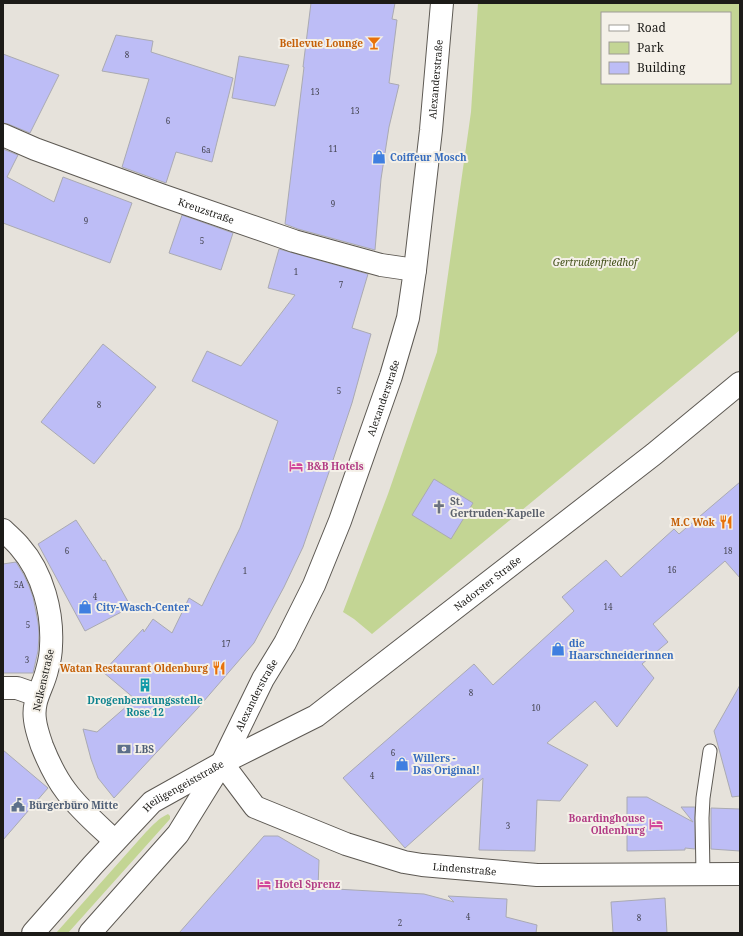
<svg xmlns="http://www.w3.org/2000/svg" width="743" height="936" viewBox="0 0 743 936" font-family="'Noto Serif',serif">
  <rect width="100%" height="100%" fill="#e6e2db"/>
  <path fill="#c3d594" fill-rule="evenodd" d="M478 3H740V330L372 634 354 619 343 612 388 494 437 352 471 112ZM602 13H730V83H602Z
    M168 814 170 816V819L68 933H56L146 832C153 825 159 818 168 814Z"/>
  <path fill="#bdbdf6" stroke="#aaaab2" d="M311 3H395L392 19 397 20 389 83 399 85 389 127 381 179 375 250 298 229 285 224 304 67H303Z
    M116 35 153 41 151 52 233 78 212 162 176 152 166 183 122 167 149 79 102 71Z
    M3 54 59 75 30 133 8 124 3 123Z
    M239 56 289 65 275 106 232 98Z
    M3 149 18 155 7 177 54 202 63 177 132 203 110 263 3 223Z
    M182 215 233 233 221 270 169 253Z
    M279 249 368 274 352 328 371 334 352 403 329 472 303 547 284 587 254 643 197 709 114 798 98 778 91 759 83 729 97 732 135 699 103 672 143 629 144 632 153 619 172 633 189 598 202 606 240 528 278 421 192 381 207 351 241 366 295 295 268 288Z
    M103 344 156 387 94 464 41 422Z
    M434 479 473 503 451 539 412 515Z
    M740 482V578L725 561 653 624 668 642 642 664 654 678 617 727 595 701 547 743 588 765 560 801 537 800 535 851 479 850 483 778 405 848 343 778 474 664 493 685 574 611 562 597 606 560 621 577 674 529 679 534Z
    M76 520 103 561 105 560 131 607 85 631 38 544Z
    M16 562 24 575 29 586 33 597 38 622 39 634 38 651 33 673H3V564Z
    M740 685V796L732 797 714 731Z
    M3 750 48 788 3 840Z
    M627 797H647L693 822 681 807H695V849L685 848V850L627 851Z
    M711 808 740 809V851L711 849Z
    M264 836H278L319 860 318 888 424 894 454 902 448 896 507 899 506 917 537 925 536 933H179Z
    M665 898 667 933H613L611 902Z"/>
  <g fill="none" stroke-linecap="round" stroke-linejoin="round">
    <g stroke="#5d5953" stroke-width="15">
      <path id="lane" d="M703 874 702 818 703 798 710 751"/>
    </g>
    <g stroke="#5d5953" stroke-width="24">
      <g id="street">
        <path id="s1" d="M3 135 35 149 161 195 294 241 381 265 415 270"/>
        <path d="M3 530C9 536 15 541 20 547 43 573 53 613 51 646 51 654 49 663 47 670 43 688 32 700 35 720 36 729 39 737 42 746 48 761 56 778 66 791 80 810 98 825 115 841"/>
        <path d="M3 688H17L37 695"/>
        <path id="s2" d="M222 763 255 807 346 844 404 862 422 865 537 875 740 874"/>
      </g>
    </g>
    <g stroke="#5d5953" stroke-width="24">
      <g id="secondary">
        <path id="s3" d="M33 933 93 865 152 802 222 763 316 716 654 454 740 383"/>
        <path id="s4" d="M90 933 178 834 222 763 263 679 285 643 314 585 340 521 391 376 408 318 415 270 431 130 442 3"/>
      </g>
    </g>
    <use href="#lane" stroke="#fff" stroke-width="13"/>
    <use href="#street" stroke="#fff" stroke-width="22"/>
    <use href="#secondary" stroke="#fff" stroke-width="22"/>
  </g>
  <defs>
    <g id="bar-bare" transform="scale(1.08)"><path d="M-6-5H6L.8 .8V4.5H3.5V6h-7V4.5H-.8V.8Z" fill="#e8710a" stroke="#f4f0e8" stroke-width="2.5" paint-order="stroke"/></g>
    <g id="shop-bare" transform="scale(1.08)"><path d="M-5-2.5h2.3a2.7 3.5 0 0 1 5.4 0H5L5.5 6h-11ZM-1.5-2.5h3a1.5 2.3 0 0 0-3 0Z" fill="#3f7fe0" stroke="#f4f0e8" stroke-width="2.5" paint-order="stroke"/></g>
    <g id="hotel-bare" transform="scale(1.08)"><path d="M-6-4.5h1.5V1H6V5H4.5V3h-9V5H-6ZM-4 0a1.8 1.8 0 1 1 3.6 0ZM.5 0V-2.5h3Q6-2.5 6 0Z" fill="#d1479c" stroke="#f4f0e8" stroke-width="2.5" paint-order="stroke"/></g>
    <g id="church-bare" transform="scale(1.08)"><path d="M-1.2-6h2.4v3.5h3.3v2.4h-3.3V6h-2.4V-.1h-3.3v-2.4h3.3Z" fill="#6b7280" stroke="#f4f0e8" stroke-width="2.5" paint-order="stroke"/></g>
    <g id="restaurant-bare" transform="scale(1.08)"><path d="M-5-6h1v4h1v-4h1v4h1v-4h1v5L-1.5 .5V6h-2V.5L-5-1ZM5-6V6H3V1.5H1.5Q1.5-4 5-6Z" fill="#e8710a" stroke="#f4f0e8" stroke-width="2.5" paint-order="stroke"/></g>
    <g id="building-bare" transform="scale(1.08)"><path d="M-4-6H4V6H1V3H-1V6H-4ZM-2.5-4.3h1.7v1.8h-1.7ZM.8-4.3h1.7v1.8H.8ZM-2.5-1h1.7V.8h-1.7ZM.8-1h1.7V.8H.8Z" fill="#0f9aa8" stroke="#f4f0e8" stroke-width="2.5" paint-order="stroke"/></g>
    <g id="bank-bare" transform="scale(1.08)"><path d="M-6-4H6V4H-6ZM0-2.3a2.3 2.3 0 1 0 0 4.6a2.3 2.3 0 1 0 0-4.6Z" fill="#5c6f8a" stroke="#f4f0e8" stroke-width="2.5" paint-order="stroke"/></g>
    <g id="civic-bare" transform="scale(1.08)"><path d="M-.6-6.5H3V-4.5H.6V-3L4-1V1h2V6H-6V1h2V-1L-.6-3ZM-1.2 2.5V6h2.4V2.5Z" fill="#5c6f8a" stroke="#f4f0e8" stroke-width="2.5" paint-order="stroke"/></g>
  </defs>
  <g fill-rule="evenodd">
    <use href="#bar-bare" x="374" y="43"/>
    <use href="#shop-bare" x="379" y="157"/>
    <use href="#hotel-bare" x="296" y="466"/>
    <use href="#church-bare" x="439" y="507"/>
    <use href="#restaurant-bare" x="726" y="522"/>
    <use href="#shop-bare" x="85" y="607"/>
    <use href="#shop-bare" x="558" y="649"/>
    <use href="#restaurant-bare" x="219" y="668"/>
    <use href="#building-bare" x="145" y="685"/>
    <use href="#bank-bare" x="124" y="749"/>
    <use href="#shop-bare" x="402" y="764"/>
    <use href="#civic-bare" x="18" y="805"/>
    <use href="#hotel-bare" x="656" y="824"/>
    <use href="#hotel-bare" x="264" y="884"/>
  </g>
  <g text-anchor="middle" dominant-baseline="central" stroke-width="4" stroke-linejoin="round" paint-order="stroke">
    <g font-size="8" fill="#444450">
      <text x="127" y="54">8</text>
      <text x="315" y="91">13</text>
      <text x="355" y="110">13</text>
      <text x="168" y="120">6</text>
      <text x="333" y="148">11</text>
      <text x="206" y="149">6a</text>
      <text x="333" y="203">9</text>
      <text x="86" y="220">9</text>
      <text x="202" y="240">5</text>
      <text x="296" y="271">1</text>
      <text x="341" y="284">7</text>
      <text x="339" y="390">5</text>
      <text x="99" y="404">8</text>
      <text x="67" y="550">6</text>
      <text x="728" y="550">18</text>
      <text x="672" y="569">16</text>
      <text x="245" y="570">1</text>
      <text x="19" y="584">5A</text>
      <text x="95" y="596">4</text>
      <text x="608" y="606">14</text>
      <text x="28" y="624">5</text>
      <text x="226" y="643">17</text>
      <text x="27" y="659">3</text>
      <text x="471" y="692">8</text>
      <text x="536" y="707">10</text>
      <text x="393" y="752">6</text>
      <text x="372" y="775">4</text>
      <text x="508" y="825">3</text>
      <text x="468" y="916">4</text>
      <text x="639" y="917">8</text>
      <text x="400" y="922">2</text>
    </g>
    <g font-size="10" font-weight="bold" fill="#c56008" stroke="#f4f0e8" text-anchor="end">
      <text x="363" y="43">Bellevue Lounge</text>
      <text x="715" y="522">M.C Wok</text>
      <text x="208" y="668">Watan Restaurant Oldenburg</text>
    </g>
    <g font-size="10" fill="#1c1b18" stroke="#f4f0e8">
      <text stroke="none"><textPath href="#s4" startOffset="940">Alexanderstraße</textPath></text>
      <text stroke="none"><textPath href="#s1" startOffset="217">Kreuzstraße</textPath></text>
      <text stroke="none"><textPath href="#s4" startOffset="616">Alexanderstraße</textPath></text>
      <text stroke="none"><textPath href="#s3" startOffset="579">Nadorster Straße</textPath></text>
      <text transform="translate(43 680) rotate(-77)">Nelkenstraße</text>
      <text stroke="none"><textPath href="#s4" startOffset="292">Alexanderstraße</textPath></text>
      <text stroke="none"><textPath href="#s3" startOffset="212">Heiligengeiststraße</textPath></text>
      <text stroke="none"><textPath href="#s2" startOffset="275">Lindenstraße</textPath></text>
    </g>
    <g font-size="10" font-weight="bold" fill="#366cbe" stroke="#f4f0e8" text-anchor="start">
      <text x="390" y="157">Coiffeur Mosch</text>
      <text x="96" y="607">City-Wasch-Center</text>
      <text x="569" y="643">die<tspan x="569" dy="12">Haarschneiderinnen</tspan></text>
      <text x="413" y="758">Willers -<tspan x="413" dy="12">Das Original!</tspan></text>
    </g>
    <g font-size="10" font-style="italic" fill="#45521c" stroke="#f4f0e8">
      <text x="595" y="262">Gertrudenfriedhof</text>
    </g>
    <g font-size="10" font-weight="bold" fill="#b23c85" stroke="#f4f0e8" text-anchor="start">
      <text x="307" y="466">B&amp;B Hotels</text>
      <text x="645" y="818" text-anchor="end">Boardinghouse<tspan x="645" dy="12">Oldenburg</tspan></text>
      <text x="275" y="884">Hotel Sprenz</text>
    </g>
    <g font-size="10" font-weight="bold" fill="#5b616d" stroke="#f4f0e8" text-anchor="start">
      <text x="450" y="501">St.<tspan x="450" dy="12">Gertruden-Kapelle</tspan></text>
    </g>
    <g font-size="10" font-weight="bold" fill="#0d838f" stroke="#f4f0e8">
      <text x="145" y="700">Drogenberatungsstelle<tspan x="145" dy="12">Rose 12</tspan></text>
    </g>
    <g font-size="10" font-weight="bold" fill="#4e5e75" stroke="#f4f0e8" text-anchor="start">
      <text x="135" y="749">LBS</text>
      <text x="29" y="805">Bürgerbüro Mitte</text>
    </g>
  </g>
  <rect width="743" height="936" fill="none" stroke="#1c1b18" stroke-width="8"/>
  <rect x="601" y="12" width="130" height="72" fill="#f4f0e8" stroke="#9e9b95"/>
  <rect x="609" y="25" width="20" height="6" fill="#ffffff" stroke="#9e9b95"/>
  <text x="637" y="32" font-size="12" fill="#1c1b18">Road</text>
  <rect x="609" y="42" width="20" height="12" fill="#c3d594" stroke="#9e9b95"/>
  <text x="637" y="52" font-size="12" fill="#1c1b18">Park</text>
  <rect x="609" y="62" width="20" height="12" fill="#bdbdf6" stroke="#9e9b95"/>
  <text x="637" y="72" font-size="12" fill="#1c1b18">Building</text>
</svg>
